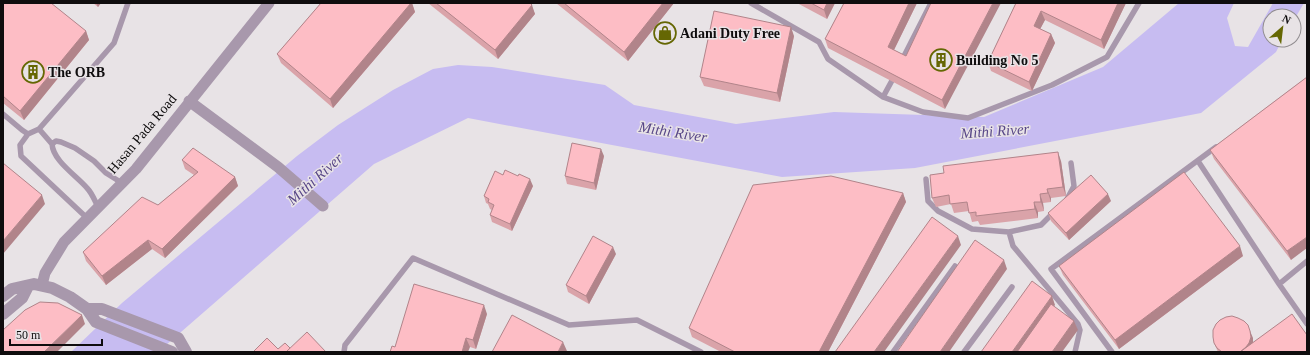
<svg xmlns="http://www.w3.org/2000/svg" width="1310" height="355" viewBox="0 0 1310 355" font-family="Georgia,serif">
  <rect width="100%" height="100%" fill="#e8e3e6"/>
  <path fill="#c7bcf1" d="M1179 3H1234L1227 18 1235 46 1248 47 1273 3H1304L1294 20V16H1270V40H1282L1276 52 1201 113 915 168 782 177 468 118 374 164 158 352H71L122 303 297 156 338 125 393 90 433 69 458 65 492 67 605 85 634 105 736 124 834 112 984 117 1103 67Z"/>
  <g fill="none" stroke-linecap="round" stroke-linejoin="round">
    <path stroke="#a898ac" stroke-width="5.5" d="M751 3 819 42 828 59 883 97 923 112 968 118 1052 85 1107 57 1139 3
      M901 62 931 3
      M883 97 895 75
      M3 114 22 130 28 134 39 129 114 43 128 3
      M39 129 52 144
      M28 134 20 145 21 156 87 218
      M1198 161 1279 284 1307 261
      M926 179 928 201 938 211 972 229 1009 232
      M1067 199 1074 186 1071 163
      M98 207C95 201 92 193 87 188 77 176 53 161 52 144L56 141 61 142 75 148 94 161 106 173 122 183
      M1055 211 1041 225 1009 232 1013 246 1078 324 1080 330 1075 352
      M1279 284 1307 324
      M344 352 345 345 413 258 569 325 637 320 701 352
      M893 352 955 266
      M964 352 1012 287
      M1112 352 1051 269 1216 147"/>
    <path stroke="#a898ac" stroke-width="11" d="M189 101 278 167 323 206
      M42 285 45 273 64 242 136 169 269 3"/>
    <path stroke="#a898ac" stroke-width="12" d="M3 296 12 289 34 284 52 288 70 297 87 309 96 322 172 352
      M87 309H102L178 338 186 352
      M3 314 22 298 28 286"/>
  </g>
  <path fill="#daa3a9" d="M3 3 86 31 89 40 24 120 3 103Z
    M93 3H101L98 7Z
    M321 3H412L415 12 333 108 281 63 277 54Z
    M428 3H530L535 14 498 59Z
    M556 3H674L628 61Z
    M797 3H835L827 19Z
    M844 3H917L894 50 906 56 931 3 945 109 828 48 825 39Z
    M1016 3H1126L1104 49 1045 20 1040 29 1051 34 1055 43 1032 91 991 71 988 62Z
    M794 36 780 102 704 86 700 77Z
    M1307 77 1291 260 1214 159 1210 150Z
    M604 156 596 190 567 184 565 176Z
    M182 160 235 177 238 186 165 258 152 249 106 285 86 261 83 252 158 205 194 175 185 169Z
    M1061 161 1066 196 1051 198V202L1043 203 1044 211 1038 212V218L980 225 978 221 972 222 969 211 954 213 951 204 936 207 932 198Z
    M503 175 533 186 512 231 492 222 490 215 492 210 490 209 488 204 486 203 484 196Z
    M903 193 906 202 828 352H721L692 337 689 328Z
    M1111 201 1069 240 1051 221 1048 213Z
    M616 254 589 304 568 292 566 285Z
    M1243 256 1119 349 1063 275 1059 266Z
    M487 314 476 349 470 347 390 352 395 347Z
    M1253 338V342L1307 352H1218L1214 343Z"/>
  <path fill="#b1848a" d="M96 3H101L98 7Z
    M411 3H412L415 12 333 108 330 99Z
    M663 3H674L628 61 624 52Z
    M827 3H835L827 19 824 10Z
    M909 3H917L891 56 888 47Z
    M993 3H1001L945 109 942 100Z
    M1118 3H1126L1104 49 1101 40Z
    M532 5 535 14 498 59 495 50Z
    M1041 11 1045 20 1037 35 1034 26Z
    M791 27 794 36 780 102 777 93Z
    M86 31 89 40 24 120 20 111Z
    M1051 34 1055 43 1032 91 1029 82Z
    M601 149 604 156 596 190 594 183Z
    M1058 152 1061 161 1066 196 1063 187Z
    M235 177 238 186 165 258 162 249Z
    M530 179 533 186 512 231 510 224Z
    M1047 189 1051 198V202L1048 193Z
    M903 193 906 202 828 352H819Z
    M1040 194 1043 203 1044 211 1041 202Z
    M1108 194 1111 201 1069 240 1066 233Z
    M42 195 45 204 3 254V241Z
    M1034 202 1038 212V218L1035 209Z
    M958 236 961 245 884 352H874Z
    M1307 237V248L1291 260 1287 251Z
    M148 240 152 249 106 285 102 276Z
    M1240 246 1243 256 1119 349 1115 340Z
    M613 247 616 254 589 304 586 296Z
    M1004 260 1007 269 949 352H940Z
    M1052 296 1055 305 1022 352H1012Z
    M484 305 487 314 476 349 473 340Z
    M82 315 85 324 57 352H44Z
    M1074 321 1078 330 1062 352H1052Z
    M1250 331 1253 338V344L1241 352Z
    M466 338 470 347 468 352H462Z
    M563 342 567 351 566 352H558Z"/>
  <path fill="#fdbdc5" stroke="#b1848a" d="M3 3H51L86 31 20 111 3 96Z
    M321 3H411L330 99 277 54Z
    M436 3H530L532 5 495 50Z
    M564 3H663L624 52Z
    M811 3H827L824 10Z
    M844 3H909L888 47 906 56 931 3H993L942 100 825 39Z
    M1016 3H1118L1101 40 1041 11 1034 26 1051 34 1029 82 988 62Z
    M714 11 791 27 777 93 700 77Z
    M1307 77V237L1287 251 1210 150Z
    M572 143 601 149 594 183 565 176Z
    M193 148 235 177 162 249 148 240 102 276 83 252 142 197 158 205 198 172 182 160Z
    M1058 152 1063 187 1047 189 1048 193 1040 194 1041 202H1034L1035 209 976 216V212L969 213 967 202 950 204 949 195 932 198 930 175 944 173 943 166Z
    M3 163 42 195 3 241Z
    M505 170 518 176 519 174 530 179 510 224 490 215 494 205 488 202 489 199 484 196 495 171 503 175Z
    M1184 172 1240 246 1115 340 1059 266Z
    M1091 175 1108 194 1066 233 1048 213Z
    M831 176 903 193 819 352H735L689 328 753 185Z
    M932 217 958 236 874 352H835Z
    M593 236 613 247 586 296 566 285Z
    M975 240 1004 260 940 352H897Z
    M1032 281 1052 296 1012 352H981Z
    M414 284 484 305 473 340 466 338 462 352H390L392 346 395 347Z
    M40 302 58 303 82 315 44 352H3V330L25 310Z
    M1051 304 1074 321 1052 352H1017Z
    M1292 314 1307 335V352H1240Z
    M512 315 563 342 558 352H492Z
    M1232 316 1238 318 1244 321 1248 325 1250 331 1251 337 1249 343 1246 347 1240 352H1222L1217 348 1214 343 1213 337V330L1216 324 1220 320 1226 317Z
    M307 332 326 352H286Z
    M267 338 278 349 285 343 290 348 286 352H253Z"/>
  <defs>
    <g id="shop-ring" transform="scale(1.15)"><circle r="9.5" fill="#e8e3e6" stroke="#656703" stroke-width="1.5"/><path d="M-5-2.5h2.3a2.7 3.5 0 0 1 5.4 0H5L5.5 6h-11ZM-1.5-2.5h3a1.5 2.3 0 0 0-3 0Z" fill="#656703"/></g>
    <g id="building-ring" transform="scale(1.15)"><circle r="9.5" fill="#e8e3e6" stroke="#656703" stroke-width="1.5"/><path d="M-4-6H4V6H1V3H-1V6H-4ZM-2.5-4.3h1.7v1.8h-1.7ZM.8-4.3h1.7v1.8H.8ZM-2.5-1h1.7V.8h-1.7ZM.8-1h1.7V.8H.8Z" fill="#656703"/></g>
  </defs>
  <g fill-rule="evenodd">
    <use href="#shop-ring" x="665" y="33"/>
    <use href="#building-ring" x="941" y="60"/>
    <use href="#building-ring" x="33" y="72"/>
  </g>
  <g text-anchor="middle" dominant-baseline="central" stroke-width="3" stroke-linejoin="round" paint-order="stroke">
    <g font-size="14" font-weight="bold" fill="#0f0d0e" stroke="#e8e3e6" text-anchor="start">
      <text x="680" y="33">Adani Duty Free</text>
      <text x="956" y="60">Building No 5</text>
      <text x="48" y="72">The ORB</text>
    </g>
    <g font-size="14" fill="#0f0d0e" stroke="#e8e3e6">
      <text transform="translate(142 134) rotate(-50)">Hasan Pada Road</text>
    </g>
    <g font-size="15" font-style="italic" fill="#584788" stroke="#e8e3e6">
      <text transform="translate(995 131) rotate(-4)">Mithi River</text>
      <text transform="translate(673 132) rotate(9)">Mithi River</text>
      <text transform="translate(315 179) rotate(-42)">Mithi River</text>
    </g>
  </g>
  <rect width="1310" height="355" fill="none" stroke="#0f0d0e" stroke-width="8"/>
  <g transform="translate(1282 28) rotate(28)"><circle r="19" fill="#e8e3e6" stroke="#918d90"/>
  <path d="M0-3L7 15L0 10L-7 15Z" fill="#656703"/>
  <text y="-6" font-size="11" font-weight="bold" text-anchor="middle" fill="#0f0d0e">N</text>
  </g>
  <path d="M10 339v6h92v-6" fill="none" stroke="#0f0d0e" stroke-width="2"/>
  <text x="16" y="339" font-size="12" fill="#0f0d0e" stroke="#e8e3e6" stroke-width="3" paint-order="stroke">50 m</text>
</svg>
